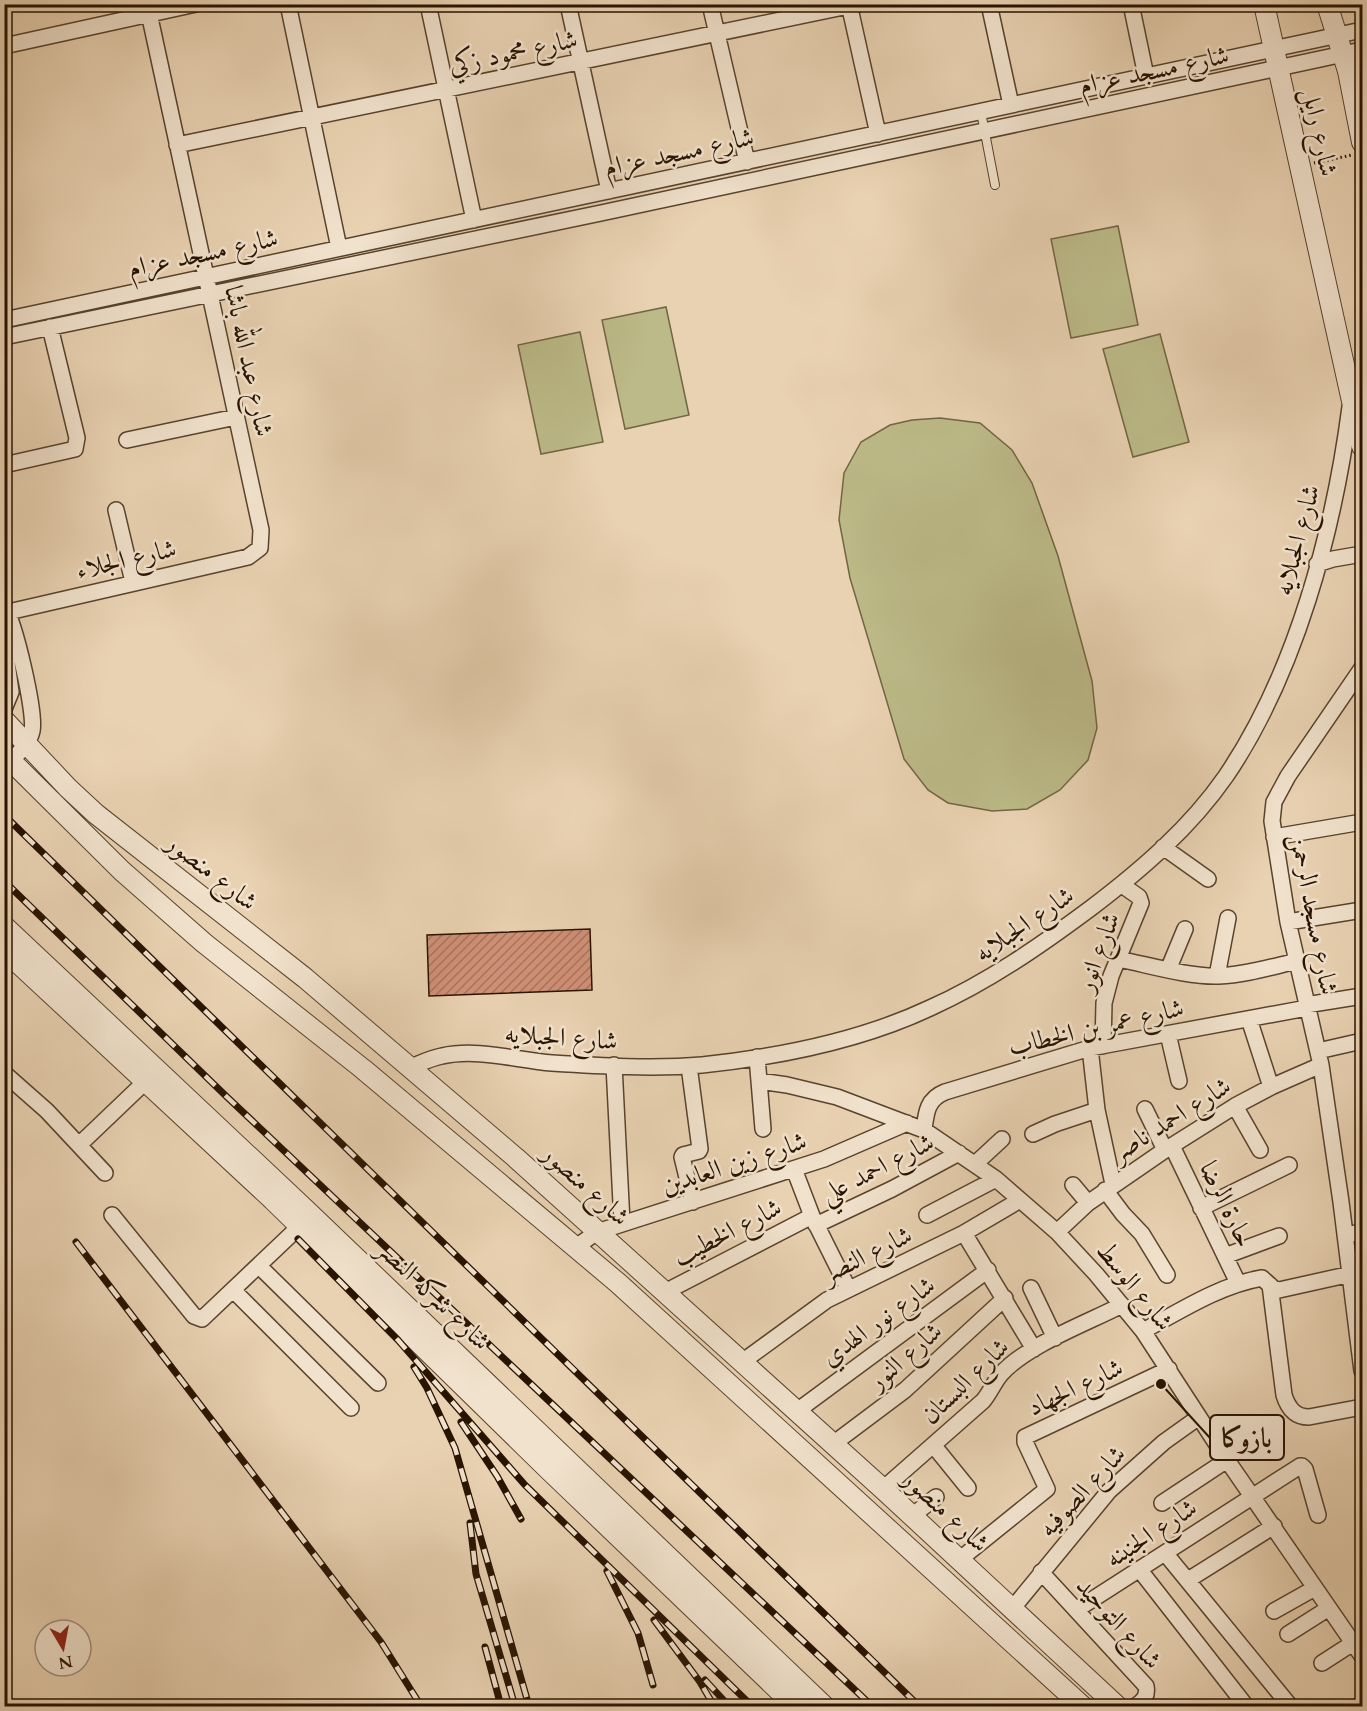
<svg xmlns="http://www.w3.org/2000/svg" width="1367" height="1711" viewBox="0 0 1367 1711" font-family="Cardo,Amiri,serif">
  <defs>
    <pattern id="building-hatch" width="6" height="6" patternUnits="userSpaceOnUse" patternTransform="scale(1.5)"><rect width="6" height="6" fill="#d09077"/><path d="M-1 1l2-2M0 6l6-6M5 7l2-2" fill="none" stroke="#a9745f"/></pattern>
  </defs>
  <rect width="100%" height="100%" fill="#e9d2b2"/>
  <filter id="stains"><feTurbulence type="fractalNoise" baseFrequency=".00333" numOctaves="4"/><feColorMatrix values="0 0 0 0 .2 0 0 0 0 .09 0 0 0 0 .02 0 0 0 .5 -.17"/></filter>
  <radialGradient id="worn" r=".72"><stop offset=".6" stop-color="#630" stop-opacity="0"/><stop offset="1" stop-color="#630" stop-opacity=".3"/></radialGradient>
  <path fill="#bcba88" stroke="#726644" stroke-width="1.5" d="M1118 226 1138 325 1071 338 1051 239Z
    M666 307 689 415 625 429 602 320Z
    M580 332 603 442 541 454 518 345Z
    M1160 334 1189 442 1133 457 1103 349Z
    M940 418 980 423 1012 450 1032 483 1058 556 1092 681 1097 728 1088 760 1060 790 1027 809 992 811 948 803 928 790 904 759 850 578 839 520 844 473 861 442 890 425 912 420Z"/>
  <path fill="url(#building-hatch)" stroke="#281301" stroke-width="1.5" d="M590 929 592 990 429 996 427 935Z"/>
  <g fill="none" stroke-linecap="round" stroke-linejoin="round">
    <g stroke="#58432d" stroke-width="10">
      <path id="service" d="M981 112 995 185"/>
    </g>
    <g stroke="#58432d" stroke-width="18">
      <path id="minor" d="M288 4 339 248
        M428 4 474 220
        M568 4 609 191
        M710 4 747 162
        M849 4 878 134
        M989 4 1011 105
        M1131 4 1146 76
        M4 46 196 4
        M177 145 858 4
        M4 320 1362 30
        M4 337 601 213 1362 50
        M127 440 236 417
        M4 465 75 449 77 438 50 327
        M116 510 133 582
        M1317 564 1333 559 1362 554
        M4 606C15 623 36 713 32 731 29 744 19 752 11 761
        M4 613 248 557 260 548 261 530 147 4
        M4 641 11 692 4 709
        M1362 668 1288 776 1274 802 1272 821 1288 922 1321 1065 1341 1202 1362 1371
        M1274 837 1362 822
        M1163 847 1208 879
        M1288 922 1362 910
        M1118 959C1149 965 1188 977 1219 976 1245 975 1271 967 1297 961
        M1168 970 1185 929
        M1217 976 1228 918
        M1306 1005 1362 996
        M1249 1019 1271 1087
        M1168 1034 1179 1081
        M1103 1046 1104 1003 1111 976 1141 903 1139 897 1122 885
        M1090 1048 1097 1110 1113 1184
        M1318 1051 1362 1041
        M757 1057 763 1129
        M614 1065 622 1223
        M689 1066 700 1149 699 1151 683 1155 682 1157 693 1202
        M411 1067C421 1063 431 1058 442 1056 477 1048 516 1060 552 1063 600 1066 655 1069 702 1065 777 1057 862 1040 930 1008 988 982 1040 946 1091 908 1141 870 1190 828 1226 776 1296 673 1334 530 1350 407
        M4 1073 47 1111 105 1173
        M759 1081 787 1085 837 1097 924 1130 996 1179 1057 1232 1096 1274 1143 1331 1227 1460 1362 1656
        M1235 1106 1260 1150
        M1145 1109 1165 1150
        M924 1130C926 1113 927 1099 945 1092L1090 1048 1307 1008
        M1033 1134 1055 1124 1097 1110
        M79 1145 146 1081
        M1172 1146 1238 1283
        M975 1164 1002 1139
        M794 1169 812 1216 848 1288
        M1073 1185 1088 1203
        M1105 1190 1123 1214 1142 1234 1167 1275
        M1201 1208 1289 1165
        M112 1215 194 1316 202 1319 300 1226
        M927 1215 996 1179
        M816 1225 892 1189 959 1153
        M1057 1232 1088 1203 1165 1150 1235 1106 1271 1087 1321 1065
        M964 1233 1034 1349
        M1345 1235 1362 1232
        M576 1247 597 1232 824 1159 907 1123
        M1225 1256 1279 1236
        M259 1266 378 1383
        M1270 1285 1284 1395C1288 1408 1295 1417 1309 1417L1362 1407
        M1031 1288 1055 1338
        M233 1290 351 1408
        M665 1292 812 1216
        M1143 1331C1180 1311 1220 1285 1262 1278L1273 1288 1279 1290 1351 1274
        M742 1362 827 1300 964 1233 1020 1200
        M797 1411 988 1270
        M833 1444 905 1390 1005 1298
        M934 1446 968 1488
        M883 1489 983 1401C990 1393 994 1382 1001 1374 1027 1345 1087 1323 1122 1305
        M1162 1503 1227 1460
        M912 1516 936 1497
        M1165 1553 1290 1706
        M959 1560 1047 1489 1025 1442V1437L1169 1369
        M1139 1569 1246 1706
        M1041 1572 1146 1686C1148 1696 1144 1700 1136 1706
        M1188 1580 1274 1526
        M1012 1609 1109 1491 1164 1442 1199 1417
        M1076 1610 1300 1466H1302L1305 1469 1318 1515
        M1274 1611 1315 1588
        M1288 1634 1329 1608
        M1322 1663 1353 1643"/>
    </g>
    <g stroke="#58432d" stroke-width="22">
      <path id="tertiary" d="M1264 4 1362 446
        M1327 4 1348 71 1362 142
        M4 720 68 788 96 814 305 978 516 1158 883 1489 1117 1706
        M4 754 122 871 204 943 363 1069 618 1283 1082 1706
        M4 926 306 1210 824 1706
        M4 950 273 1200 549 1470 795 1706"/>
    </g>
    <path stroke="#281301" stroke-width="3" stroke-dasharray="1.5 3" stroke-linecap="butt" d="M1314 163 1352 155"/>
    <use href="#service" stroke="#f1e2cd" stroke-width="8"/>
    <use href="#minor" stroke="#f1e2cd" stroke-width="15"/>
    <use href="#tertiary" stroke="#f1e2cd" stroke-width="20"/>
    <g stroke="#281301" stroke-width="7">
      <path id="rail" d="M4 815 919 1706
        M4 881 227 1097 872 1706
        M298 1239 398 1340 525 1485 752 1706
        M76 1242 381 1642 421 1706
        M414 1367 427 1388 455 1448 529 1706
        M461 1422 497 1476 521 1519
        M470 1523 476 1574 515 1706
        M607 1571 638 1633 653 1685
        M654 1620 700 1682 714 1706
        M485 1647 501 1706
        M705 1680 729 1706"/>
    </g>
    <use href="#rail" stroke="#f1e2cd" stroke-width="4.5" stroke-dasharray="14" stroke-linecap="butt"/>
  </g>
  <g text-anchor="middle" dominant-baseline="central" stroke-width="5" stroke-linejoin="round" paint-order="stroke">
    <g font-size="26" fill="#281301" stroke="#f1e2cd">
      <text transform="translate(513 52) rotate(-12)">شارع محمود زكي</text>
      <text transform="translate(1154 70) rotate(-12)">شارع مسجد عزام</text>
      <text transform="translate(1320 132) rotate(78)">شارع رايل</text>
      <text transform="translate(679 152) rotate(-12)">شارع مسجد عزام</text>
      <text transform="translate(203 253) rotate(-12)">شارع مسجد عزام</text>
      <text transform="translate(249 361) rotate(78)">شارع عبد الله باشا</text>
      <text transform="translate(1297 540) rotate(-75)">شارع الجبلايه</text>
      <text transform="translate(126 559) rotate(-13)">شارع الجلاء</text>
      <text transform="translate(212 872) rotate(38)">شارع منصور</text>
      <text transform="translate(1314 914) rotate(79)">شارع مسجد الرحمن</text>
      <text transform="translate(1024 924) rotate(-34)">شارع الجبلايه</text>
      <text transform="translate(1098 952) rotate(-70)">شارع انور</text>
      <text transform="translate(1096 1027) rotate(-13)">شارع عمر بن الخطاب</text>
      <text transform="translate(561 1037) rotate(4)">شارع الجبلايه</text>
      <text transform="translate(1171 1119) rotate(-32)">شارع احمد ناصر</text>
      <text transform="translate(734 1163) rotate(-18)">شارع زين العابدين</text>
      <text transform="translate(877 1168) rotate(-27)">شارع احمد علي</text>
      <text transform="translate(586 1185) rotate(42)">شارع منصور</text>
      <text transform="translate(1227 1204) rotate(64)">حارة الرضا</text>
      <text transform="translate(727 1232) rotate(-27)">شارع الخطيب</text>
      <text transform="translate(867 1254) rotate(-26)">شارع النصر</text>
      <text transform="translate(1135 1286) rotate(51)">شارع الوسط</text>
      <text transform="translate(434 1295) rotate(44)">شارع شركه النصر</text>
      <text transform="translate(878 1321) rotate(-36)">شارع نور الهدي</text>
      <text transform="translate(905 1356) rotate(-41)">شارع النور</text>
      <text transform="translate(965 1381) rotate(-44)">شارع البستان</text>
      <text transform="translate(1075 1387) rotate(-25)">شارع الجهاد</text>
      <text transform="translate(1082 1491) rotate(-47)">شارع الصوفيه</text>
      <text transform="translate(946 1511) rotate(43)">شارع منصور</text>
      <text transform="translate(1151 1533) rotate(-33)">شارع الجنينه</text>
      <text transform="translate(1119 1623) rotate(48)">شارع التوحيد</text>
    </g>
  </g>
  <path fill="none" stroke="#281301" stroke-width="2" d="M1161 1384L1210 1438"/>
  <circle fill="#281301" stroke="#f1e2cd" stroke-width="2" cx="1161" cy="1384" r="6"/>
  <rect fill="#f1e2cd" stroke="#281301" stroke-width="2" x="1210" y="1415" width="74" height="45" rx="6"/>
  <g font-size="27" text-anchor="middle" font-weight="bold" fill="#281301">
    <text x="1247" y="1447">بازوكا</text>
  </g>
  <rect width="1367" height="1711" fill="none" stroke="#e9d2b2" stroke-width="24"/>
  <rect x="6" y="6" width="1355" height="1699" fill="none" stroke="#281301" stroke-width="3"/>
  <rect x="12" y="12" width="1343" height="1687" fill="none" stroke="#281301" stroke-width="1.5"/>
  <g transform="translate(63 1648) rotate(170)"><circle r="28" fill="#f1e2cd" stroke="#a18f7b" stroke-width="1.5"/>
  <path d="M0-4.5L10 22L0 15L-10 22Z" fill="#8f2418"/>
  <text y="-9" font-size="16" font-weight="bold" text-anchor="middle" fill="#281301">N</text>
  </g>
  <rect width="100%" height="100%" filter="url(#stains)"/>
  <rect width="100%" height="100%" fill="url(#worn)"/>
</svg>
